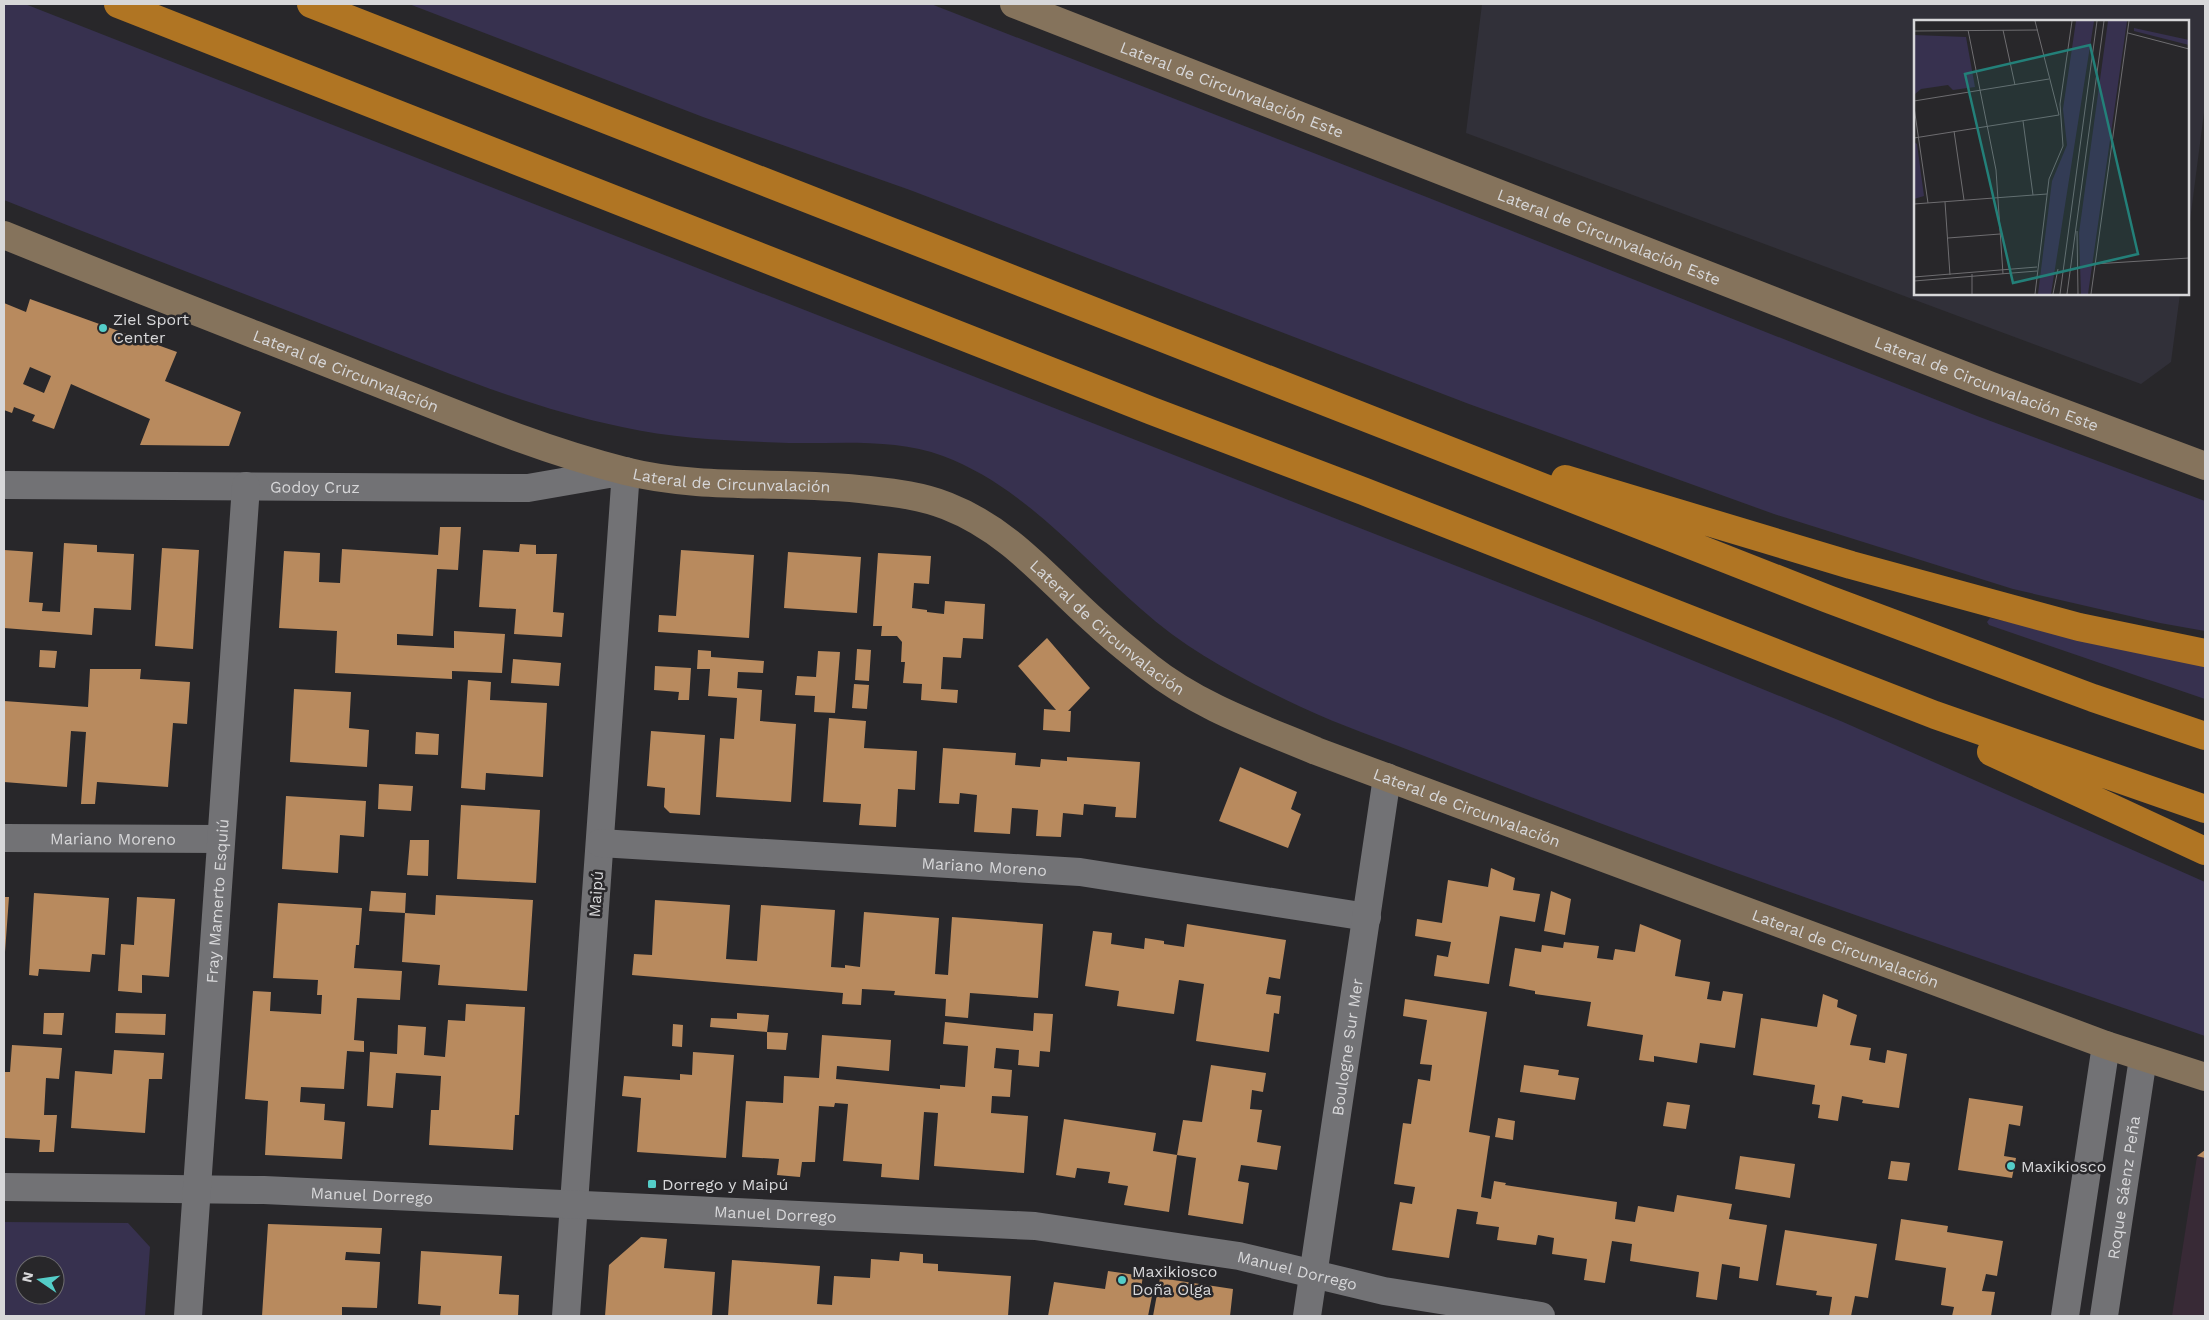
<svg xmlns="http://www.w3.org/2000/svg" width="2209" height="1320" viewBox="0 0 2209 1320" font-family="'Work Sans',sans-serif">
  <rect width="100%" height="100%" fill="#28272a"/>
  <path fill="#382a36" d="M2205 1150V1316H2172L2197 1156Z"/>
  <path fill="#313039" d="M1482 4H2205V105L2188 236V21H1915V294H2180L2171 362 2141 384 1466 133Z"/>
  <path fill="#37314f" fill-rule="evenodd" d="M4 4H25L1594 620 1843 722 2205 882V1036C1982 959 1759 884 1539 800 1490 781 1442 763 1393 744 1352 729 1311 713 1272 693 1225 670 1180 644 1141 609 1079 555 1023 486 943 456 894 438 840 444 789 443 734 441 676 439 622 427 528 408 439 369 350 335 234 290 119 246 4 200Z
    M409 4H931L1424 196 1977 416 2205 501V631L2160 623 2013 589 1774 514 1469 404 910 190 703 117Z
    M1990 618 2205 664V699L1989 625 1987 622Z
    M4 1222 128 1223 150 1247 145 1316H4ZM25 1265H55V1295H25Z"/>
  <path fill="#b88a5e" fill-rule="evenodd" d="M30 299 177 352 165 381 241 412 229 446 140 445 150 419 71 384 54 429 32 421 35 415 14 407 12 413 4 410V303L26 312ZM30 367 51 376 44 393 23 384Z
    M440 527H461L458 570 437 569 433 636 397 634V645L454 648V631L505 634 502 673 452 671V679L335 673 337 631 279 628 284 551 320 553 319 582 340 583 342 549 438 555Z
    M64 543 97 545V552L134 554 131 610 94 608 92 635 4 628V550L33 552 29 602 43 603 42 611 60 612Z
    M520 544 536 545V554H557L553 612 564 613 562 637 514 634 516 609 479 607 483 550 519 552Z
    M162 548 199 550 193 649 155 646Z
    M681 550 754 555 749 638 658 632 659 615 676 616Z
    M788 552 861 557 857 613 784 608Z
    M878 553 931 556 929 584 914 583 912 608 927 610V612L944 614 945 601 985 604 983 639 963 638 961 658 943 657 941 689 958 690 957 703 921 700 922 684 903 683 905 662H901L902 642 897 636H881L882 626H873Z
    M1047 638 1090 688 1068 711H1071L1070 732 1043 730 1044 709 1056 710 1018 666Z
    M857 649 871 650 869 681 855 680Z
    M40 650 57 651 55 668 39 667Z
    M698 650 711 651V657L764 661 763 673 738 672 737 688 762 690 760 721 796 724 791 802 716 797 720 738 734 739 737 698 708 696 710 669H697Z
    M818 651 840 652 835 713 814 712 815 696 795 695 797 676 816 677Z
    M513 659 561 663 559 686 511 683Z
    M655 666 691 668 689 700H678L679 692 654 690Z
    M90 669H141L140 679 190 682 187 724 173 723 168 787 97 782 95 804H81L86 732 71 731 67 787 4 782V701L88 707Z
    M468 680 491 682 490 700 547 703 543 777 486 773 485 790 461 788Z
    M854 684 869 685 867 709 852 708Z
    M294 689 351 692 349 728 369 730 367 767 290 762Z
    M829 718 866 721 864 748 917 751 915 790 898 789 896 827 859 825 861 804 823 802Z
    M651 731 705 735 700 815 670 813 664 807 665 788 647 786Z
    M416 732 439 734 438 755 415 754Z
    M943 748 1016 753 1015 765 1040 767 1041 759 1067 761V757L1140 762 1136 818 1115 817 1116 807 1084 804 1083 815 1063 813 1061 837 1036 836 1038 810 1012 808 1010 834 974 832 977 795 960 793 959 804 939 803Z
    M1240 767 1297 792 1291 809 1301 814 1288 848 1219 821Z
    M379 784 413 786 411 811 378 809Z
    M286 796 366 801 364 837 340 835 338 873 282 869Z
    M461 805 540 810 536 883 457 879Z
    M410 840H429L428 876 407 875Z
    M1491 868 1515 878 1513 890 1540 894 1535 922 1500 916 1489 984 1434 976 1437 955 1448 957 1451 942 1415 936 1417 919 1442 923 1448 880 1488 887Z
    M371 891 406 893 405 913 369 911Z
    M1551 891 1571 899 1565 935 1544 931Z
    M34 893 109 898 105 955 92 954 90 972 39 969 38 976 29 975Z
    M436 895 533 900 527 991 438 985 440 965 402 962 405 913 435 915Z
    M4 897H9L5 952H4Z
    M137 897 175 899 169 977 142 975V993L118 991 121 944 134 945Z
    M655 900 730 905 726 959 757 961 761 905 835 910 831 967 845 968V965L860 967 864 912 939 918 935 974 948 975 952 917 1043 924 1038 998 970 993 968 1018 945 1016 946 999 894 995 895 991 862 989 861 1005 842 1004 843 993 632 975 634 954 652 955Z
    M278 903 362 908 359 945H356L354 968 402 971 400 1000 357 998 354 1040 364 1041V1052L347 1051 344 1089 301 1087 300 1102 325 1104 324 1120 345 1122 342 1159 265 1155 268 1101 245 1099 253 991 271 992 270 1011 321 1014 322 995H317L318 980 273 978Z
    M1187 924 1286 940 1280 979 1269 977 1266 994 1281 996 1279 1014 1274 1013 1269 1052 1196 1041 1204 984 1179 980 1174 1014 1117 1006 1119 991 1085 986 1093 931 1112 933 1111 944 1144 949 1145 938 1164 941V944L1184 947Z
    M1640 924 1681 940 1675 976 1710 982 1707 999 1721 1001 1723 991 1743 994 1735 1048 1700 1043 1697 1063 1654 1056V1062L1639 1060 1643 1035 1587 1026 1591 1002 1535 994V991L1509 986 1515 948 1541 952 1542 945 1563 948 1564 942 1599 946 1597 958 1613 960 1615 949 1635 952Z
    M1823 994 1838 1000 1837 1007 1857 1015 1850 1045 1871 1048 1869 1060 1885 1063 1887 1050 1907 1054 1899 1108 1862 1103 1863 1100 1842 1096 1838 1121 1818 1118 1820 1105 1812 1104 1815 1085 1753 1075 1761 1018 1817 1027Z
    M1405 999 1487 1012 1469 1132 1490 1136 1481 1197 1491 1199 1494 1181 1506 1183 1505 1185 1617 1202 1615 1219 1635 1222 1638 1206 1674 1212 1677 1195 1732 1204 1729 1219 1767 1225 1758 1281 1739 1278 1740 1267 1722 1264 1717 1300 1696 1297 1699 1272 1630 1261 1632 1244 1612 1241 1605 1283 1584 1280 1587 1259 1552 1254 1554 1238 1538 1235 1536 1245 1497 1240 1499 1227 1476 1224 1478 1212 1457 1209 1449 1258 1392 1250 1400 1202 1412 1204 1415 1187 1394 1184 1403 1123 1411 1124 1418 1079 1430 1081 1432 1065 1420 1064 1427 1020 1403 1016Z
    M466 1004 525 1007 519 1115H515L513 1150 429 1145 431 1110H439L441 1076 396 1073 393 1108 367 1106 370 1052 397 1054 398 1025 426 1027 424 1055 445 1057 448 1020 465 1021Z
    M44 1013H64L62 1035 43 1034Z
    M116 1013 166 1014 165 1035 115 1033Z
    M737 1013 769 1015 767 1032 710 1027 711 1018 737 1019Z
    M1034 1013 1053 1014 1050 1052 1040 1051 1039 1067 1018 1065 1019 1050 996 1048 994 1068 1012 1070 1010 1097 992 1096 991 1113 1028 1116 1024 1173 934 1166 938 1113 924 1112 919 1180 881 1177 882 1164 843 1161 848 1104 835 1103 834 1107 819 1106 815 1162H802L800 1177 777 1175 779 1159 742 1157 746 1101 783 1103 784 1076 819 1078 822 1035 891 1040 889 1071 837 1066 836 1079 940 1089V1085L965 1087 968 1046 943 1044 945 1022 1033 1031Z
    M673 1024 683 1025 682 1047 672 1046Z
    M767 1032 788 1033 786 1050 767 1049Z
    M12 1045 62 1048 59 1079 46 1078 44 1115H57L54 1152H39L40 1140 5 1138 4 1072H10Z
    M114 1050 164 1053 162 1079H149L145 1133 71 1128 75 1071 112 1074Z
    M693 1052 734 1055 726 1158 637 1152 641 1098 622 1096 624 1076 680 1080V1074L692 1075Z
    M1211 1065 1266 1073 1263 1092 1252 1090 1250 1109 1262 1110 1257 1142 1281 1146 1277 1170 1241 1165 1238 1181 1249 1183 1243 1224 1188 1215 1196 1158 1177 1155 1169 1212 1124 1205 1128 1186 1108 1183 1110 1172 1077 1168 1075 1178 1056 1175 1064 1119 1156 1133 1153 1151 1177 1155 1183 1120 1202 1122Z
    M1524 1065 1559 1070 1558 1075 1579 1078 1575 1100 1520 1092Z
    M1969 1098 2023 1106 2020 1126 2009 1124 2004 1156 2016 1158 2012 1178 1958 1170Z
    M1667 1102 1690 1105 1686 1129 1663 1126Z
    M1498 1118 1515 1121 1513 1140 1495 1137Z
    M2205 1150V1158L2197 1156Z
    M1740 1156 1795 1164 1790 1198 1735 1189Z
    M1891 1161 1910 1163 1907 1181 1888 1179Z
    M1901 1219 1948 1226 1947 1232 2003 1241 1997 1276 1986 1274 1982 1291 1995 1292 1991 1316H1952L1954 1307 1941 1305 1946 1268 1895 1260Z
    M268 1224 382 1228 380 1254 346 1252 345 1260 380 1262 377 1308 342 1307V1316H262Z
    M1785 1230 1877 1244 1868 1298 1855 1296 1851 1316H1829L1832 1297 1816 1295 1817 1291 1776 1285Z
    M641 1237 667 1239 664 1268 715 1272 712 1316H605L609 1265Z
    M421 1251 502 1256 499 1294 519 1295 518 1316H440L441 1306 418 1304Z
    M900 1252 923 1254V1263L938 1264V1271L1011 1276 1008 1316H728L732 1260 820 1266 817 1304 832 1305 834 1276 870 1278 871 1259 899 1261Z
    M1108 1271 1143 1276 1140 1294 1152 1296 1148 1316H1048L1054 1282 1105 1289Z
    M1160 1278 1233 1289 1230 1316H1153Z"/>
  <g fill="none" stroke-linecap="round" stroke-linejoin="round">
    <g stroke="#727275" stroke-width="28">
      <path id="s1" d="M4 485 528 488 626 471 566 1316"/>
      <path id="s2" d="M4 838 221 839"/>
      <path id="s3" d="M600 843 1080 872 1367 917"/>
      <path id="s4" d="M4 1187 264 1190 1035 1226 1239 1256 1384 1291 1541 1316"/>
      <path id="s5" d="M188 1316 246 486"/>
      <path id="s6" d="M1307 1316 1387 777"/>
      <path d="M2065 1316 2106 1045"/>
      <path id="s7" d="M2104 1316 2143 1058"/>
    </g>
    <g stroke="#85735c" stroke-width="28">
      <path id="s8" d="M1014 4 1989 385 2205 466"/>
      <path id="s9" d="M4 235C122 283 241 329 360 376 447 410 534 448 625 471 704 491 788 480 869 490 896 493 922 496 947 506 1011 531 1049 581 1099 625 1115 640 1132 653 1149 667 1198 706 1259 727 1316 751L2106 1045 2205 1077"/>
    </g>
    <path stroke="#b07523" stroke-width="28" d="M118 4 1152 411 1363 491 1809 666 1935 715 2205 809
      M311 4 1828 599 2093 698 2205 736
      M1565 479 1851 565 2079 627 2205 653
      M1991 752 2205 851"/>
  </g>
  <g fill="#54cdc8" stroke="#28272a" stroke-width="2">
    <circle cx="103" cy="328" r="5"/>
    <circle cx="2011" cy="1166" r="5"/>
    <rect x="647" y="1179" width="10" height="10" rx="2.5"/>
    <circle cx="1122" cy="1280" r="5"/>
  </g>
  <g text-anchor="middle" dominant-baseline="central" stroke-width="5" stroke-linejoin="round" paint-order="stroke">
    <g font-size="16" fill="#d7d7d9" stroke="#28272a">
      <text stroke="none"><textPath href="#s8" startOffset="234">Lateral de Circunvalación Este</textPath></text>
      <text stroke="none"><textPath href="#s8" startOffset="639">Lateral de Circunvalación Este</textPath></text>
      <text stroke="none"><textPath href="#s9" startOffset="368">Lateral de Circunvalación</textPath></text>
      <text stroke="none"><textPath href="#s8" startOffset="1044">Lateral de Circunvalación Este</textPath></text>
      <text stroke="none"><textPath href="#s9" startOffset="772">Lateral de Circunvalación</textPath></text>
      <text stroke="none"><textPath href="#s1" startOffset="311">Godoy Cruz</textPath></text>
      <text stroke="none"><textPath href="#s9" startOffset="1192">Lateral de Circunvalación</textPath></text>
      <text stroke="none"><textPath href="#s9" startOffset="1598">Lateral de Circunvalación</textPath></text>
      <text stroke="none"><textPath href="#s2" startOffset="109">Mariano Moreno</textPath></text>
      <text stroke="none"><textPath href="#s3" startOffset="385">Mariano Moreno</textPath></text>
      <text transform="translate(596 894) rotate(-86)">Maipú</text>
      <text stroke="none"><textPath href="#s5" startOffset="416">Fray Mamerto Esquiú</textPath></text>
      <text stroke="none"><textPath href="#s9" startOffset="2002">Lateral de Circunvalación</textPath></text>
      <text stroke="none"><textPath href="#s6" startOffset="272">Boulogne Sur Mer</textPath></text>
      <text stroke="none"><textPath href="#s7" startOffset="130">Roque Sáenz Peña</textPath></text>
      <text stroke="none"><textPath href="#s4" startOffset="368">Manuel Dorrego</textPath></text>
      <text stroke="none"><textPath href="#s4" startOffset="772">Manuel Dorrego</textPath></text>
      <text stroke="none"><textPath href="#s4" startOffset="1298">Manuel Dorrego</textPath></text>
    </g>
    <g font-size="16" fill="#d7d7d9" stroke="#28272a" text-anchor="start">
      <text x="113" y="319">Ziel Sport<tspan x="113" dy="18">Center</tspan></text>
      <text x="2021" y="1166">Maxikiosco</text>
      <text x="662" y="1184">Dorrego y Maipú</text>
      <text x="1132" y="1271">Maxikiosco<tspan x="1132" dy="18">Doña Olga</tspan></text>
    </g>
  </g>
  <g transform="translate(1914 20)">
    <rect width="275" height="275" fill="#28272a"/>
    <path d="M162 1H180L137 274H124L138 161 153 125 149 89ZM194 1H213L174 274H167L165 213ZM220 8 275 20V25L220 11ZM0 15 52 17 61 67 39 70 34 65 7 69 1 74ZM0 122 3 124 10 176 0 179Z" fill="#37314f"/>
    <path fill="none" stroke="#6e6d70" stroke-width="1" d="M54 10 82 150 89 254M89 10 101 65M0 11 124 10M214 13 275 29M0 81 135 59M0 87 14 183M109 101 119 175M40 111 50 180M0 118 145 95 121 1M31 182 36 255M0 184 133 174M163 211 164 274M34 218 86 214M180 244 275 238M58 254V274M0 257 123 247M0 261 123 251M121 274 135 159 149 126 146 84 158 1M139 274 144 249M146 274 183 1M153 274 190 1M177 274 215 1"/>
    <path fill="#238079" fill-opacity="0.15" stroke="#238079" stroke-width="2.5" d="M176 25 224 234 99 263 51 54Z"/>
    <rect width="275" height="275" fill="none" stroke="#d7d7d9" stroke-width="2.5"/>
  </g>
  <rect width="2209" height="1320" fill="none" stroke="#d7d7d9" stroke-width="10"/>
  <g transform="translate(40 1280) rotate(283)"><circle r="24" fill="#28272a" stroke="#6e6d70"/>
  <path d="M0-4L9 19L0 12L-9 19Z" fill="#54cdc8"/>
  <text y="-8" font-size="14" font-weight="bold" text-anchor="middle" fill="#d7d7d9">N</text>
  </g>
</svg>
